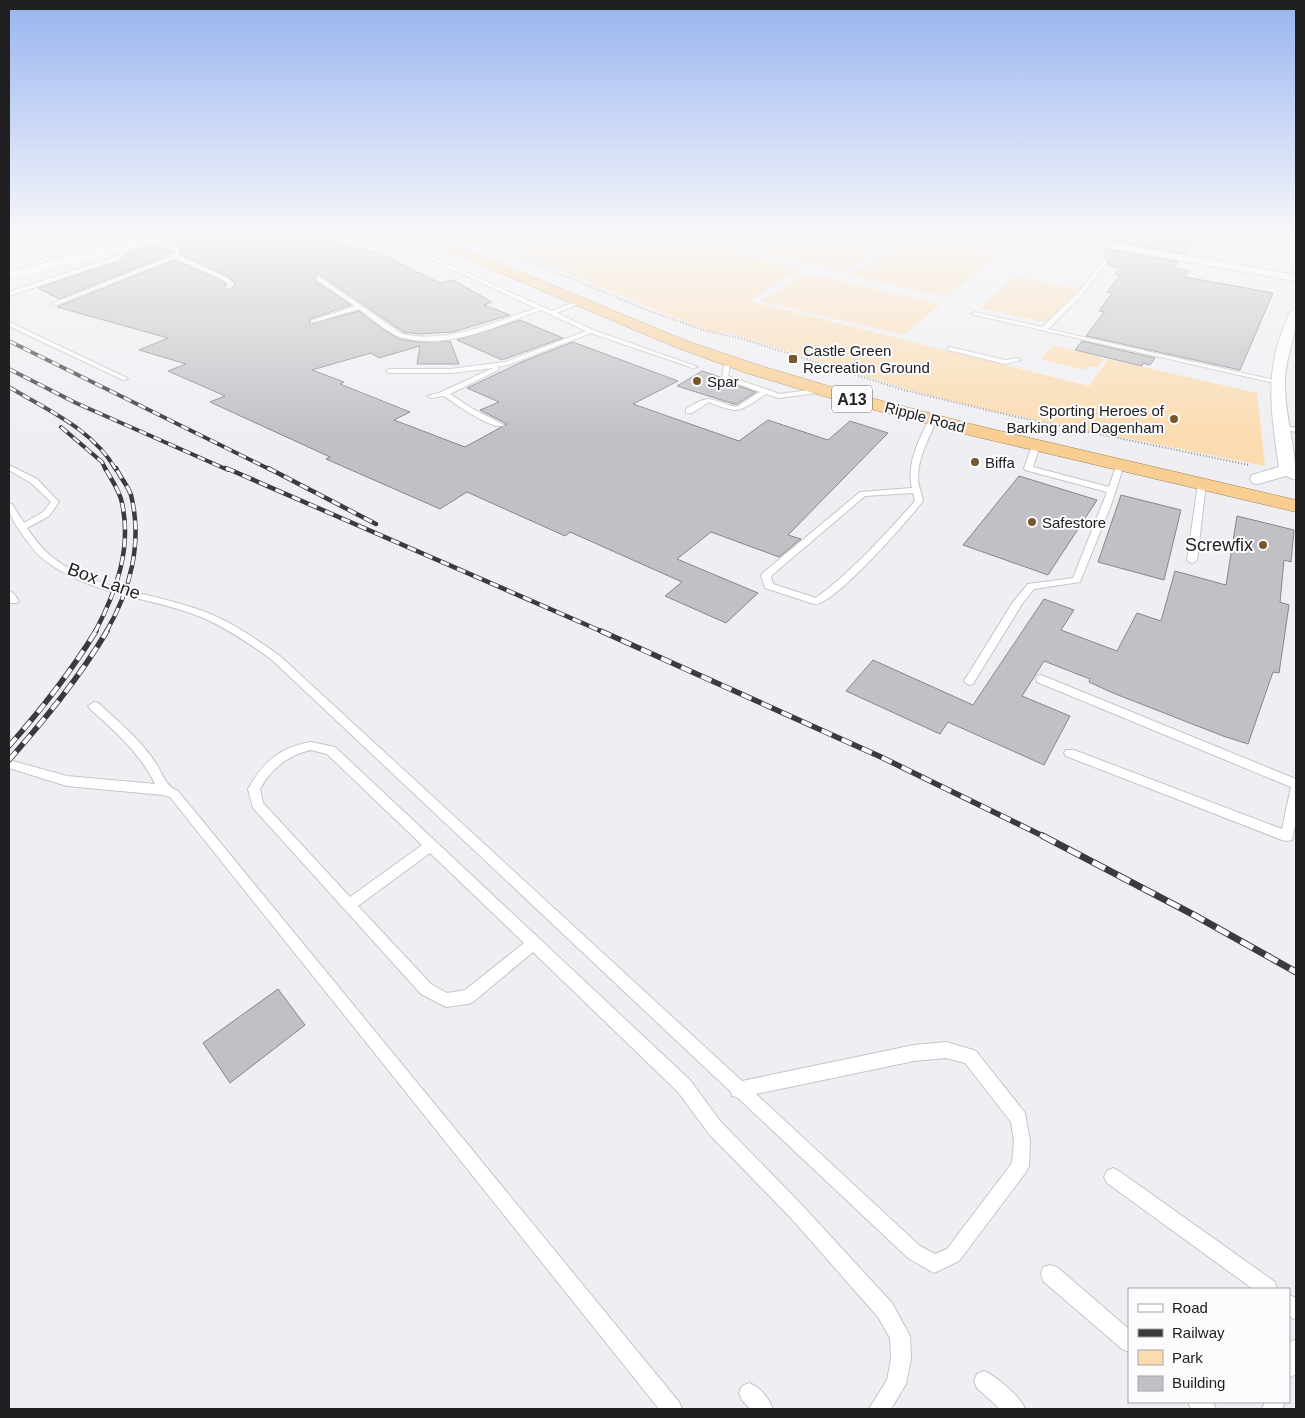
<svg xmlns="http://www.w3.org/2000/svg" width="1305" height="1418" viewBox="0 0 1305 1418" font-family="Arial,sans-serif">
  <rect width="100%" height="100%" fill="#efeff3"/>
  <path fill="#fbdcb1" d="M478 237H767L736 254 802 268 749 301 1089 386 1108 359 1257 393 1265 466 998 412 912 391 733 334 707 331Z
    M788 237H900L845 272 758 253Z
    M910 237H917L1001 254 946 297 850 275Z
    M956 237H1042L1027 251Z
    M805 273 941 304 904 335 761 301Z
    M1015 276 1079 289 1048 323 980 308Z
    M1053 345 1099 356 1098 358 1104 359 1097 368 1087 366 1084 370 1041 359Z"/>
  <path fill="#c1c0c4" stroke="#87878a" d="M66 237H107L80 243Z
    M189 237H322L359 250 363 249 381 254 440 283 453 280 492 302 484 305 510 315 453 332 420 334 403 332 319 274 314 278 315 281 351 305 310 319V324L359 311 384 330 399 339 418 342 450 341 459 364H417L420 346 379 358 371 353 312 370 344 382 340 384 410 412 394 420 465 447 507 424 480 410 499 402 467 388 524 361 522 362 573 342 678 381 633 404 739 441 768 420 828 440 850 421 888 433 788 535 801 539 779 557 711 532 677 559 758 593 726 623 665 596 682 582 570 532 565 536 467 492 440 509 326 459 330 457 210 402 225 396 168 371 186 364 139 350 168 338 57 307 175 260 223 282 226 284 225 289H231L236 284 229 277 180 254 182 248 169 242Z
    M1107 237H1197L1185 254 1107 240Z
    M155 244 173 252 164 257 59 299 38 288 120 261 127 254V252Z
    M1106 249 1178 262 1174 268 1189 271 1185 277 1273 293 1240 370 1086 336 1104 312 1099 311 1112 293 1107 292 1120 275 1115 274 1119 268 1107 265 1109 262 1105 259Z
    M520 320 563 338 502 360 457 340Z
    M1082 341 1155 358 1150 365 1143 363 1142 366 1075 350Z
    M702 371 720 377 721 380 756 392 737 404H734L677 386Z
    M1019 476 1097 500 1048 575 963 545Z
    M1121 495 1181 510 1164 580 1098 562Z
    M1237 516 1294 530 1291 562 1284 560 1280 602 1289 605 1279 673 1273 672 1248 744 1223 736 1113 693 1089 682 1090 679 1044 661 1022 696 1070 716 1044 765 948 722 940 734 846 691 873 660 973 705 1044 599 1074 610 1061 630 1117 651 1137 613 1161 621 1175 571 1226 585Z
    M278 989 305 1025 230 1083 203 1043Z"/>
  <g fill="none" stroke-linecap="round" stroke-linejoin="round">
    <g stroke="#c5c4c9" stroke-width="2">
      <path id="service" d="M31 237H40L77 246 114 237H122L82 248 94 253 92 256 68 246Z
        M152 237 180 249 178 255 228 278 234 284 230 288H226L228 284 224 280 175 258 56 305 51 304 165 259 175 253V251L150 240Z
        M344 237H352L364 241 361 243Z
        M381 237H388L552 311 577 301H581V303L557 313 593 330 698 367 693 368 591 333 508 365 497 367 499 369 498 370 450 394 473 409 504 425C494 432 454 403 444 396L431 398 427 396 439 393 493 368 450 373H389L386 371 389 369H450L505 362 586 331 541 310C497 326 447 351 400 337 388 333 370 317 359 309L311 323V321L355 306 316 279 318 276 402 334C449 344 492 323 536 308Z
        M9 238 58 263 59 264 54 265 9 241Z
        M115 247H119L126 253 119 259 9 296V292L115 257 120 253Z
        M1104 260 1107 262 1082 295 1048 329 1283 382 1279 384 971 314 974 312 1042 327 1078 293Z
        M9 322 127 378 128 379 123 380 9 326Z
        M950 347 1005 360 1018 358 1021 360 1005 364 948 350V348Z
        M728 359 731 361 728 376 780 394 823 388 827 390 823 392 779 398 766 394C738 412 741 415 709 402L692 413H686V409C704 398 706 396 726 404 731 406 733 407 738 406L760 392 722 378 725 361Z
        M930 418 937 420C929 438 918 457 918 478 918 486 922 493 923 501 910 518 832 608 814 604L765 588 761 575 763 573 860 492 912 488C906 464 919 439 930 418ZM913 493 915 501C884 536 853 570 816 598L773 584 771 576 865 496Z
        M1277 424 1296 428V432L1277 428Z
        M1033 443 1040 445 1033 467 1109 487 1117 463 1124 465 1111 505 1080 582 1034 589 1022 604 973 684 969 685 964 681 1013 602 1028 584 1073 578 1107 492 1025 470 1024 468Z
        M9 465 37 479 59 502 49 516 27 528C34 538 42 549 52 557 91 589 154 593 200 610 229 620 255 638 280 656L742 1081 914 1045 946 1042 970 1049 976 1051 1025 1113 1030 1141 1029 1166 1026 1172 959 1261 934 1273 908 1258 737 1097 732 1096 731 1092 272 660C250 644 227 628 201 617 151 597 91 595 47 562 37 555 29 544 22 534 15 524 9 516 9 503L12 504 24 523 43 512 51 502 31 483 9 470ZM946 1058 965 1063 1011 1122 1014 1141 1012 1163 947 1249 935 1254 920 1246 756 1094 914 1061Z
        M1202 481 1206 484 1197 560 1192 563 1187 560 1198 484Z
        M9 591C14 592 16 597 19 601L17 603H11L9 601Z
        M1041 675 1296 779V821L1292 840 1287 841 1282 840 1066 756 1064 753 1066 750H1074L1282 829 1291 787 1037 682 1036 679 1037 676Z
        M94 702 98 703C119 722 142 741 157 765 164 777 165 785 178 791L679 1402 682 1409H659L170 797 163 795 67 786 9 768V760L67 776 155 784C141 754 115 731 90 709L88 706Z
        M311 742 335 747 690 1080 721 1122 802 1205 892 1303 910 1336 911 1359 906 1384 891 1409H869L887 1380 891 1359 890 1338 878 1317 790 1217 709 1134 678 1092 533 952 473 1002 468 1004 446 1007 421 994 253 808 248 789C263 762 280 747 311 742ZM311 750 327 754 422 845 350 897 263 803 260 789C271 769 288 755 311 750ZM430 853 524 943 465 990 447 993 431 984 358 906Z
        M1113 1168 1119 1171 1275 1282 1277 1289H1253L1107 1183 1104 1177 1107 1171Z
        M1050 1265 1057 1267 1129 1329V1352L1122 1349 1043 1281 1041 1274 1043 1267Z
        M1289 1295 1296 1298V1320L1289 1316Z
        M1296 1339V1374L1289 1378V1343Z
        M984 1371C996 1376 1021 1397 1025 1409H1000L977 1388 974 1381 977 1374Z
        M749 1383C760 1387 769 1398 773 1409H750L742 1400 739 1393 742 1386Z
        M1188 1402H1213L1216 1409H1191Z
        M1265 1402H1285L1282 1409H1262Z"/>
    </g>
    <g stroke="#c5c4c9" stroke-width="2">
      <path id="minor" d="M1058 237H1080L1296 275V281L1063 240Z
        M1296 309C1298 335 1284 357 1285 385 1285 417 1296 448 1296 480L1286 476 1258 484 1252 483 1250 479 1252 475 1279 467C1272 419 1264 373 1284 327 1287 320 1288 311 1296 309Z"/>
    </g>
    <g stroke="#c5c4c9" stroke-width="1">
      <path id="tertiary" d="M147 237H167L165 240 9 280V272Z"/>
    </g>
    <g stroke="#ab8959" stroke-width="1">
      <path id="trunk" d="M420 237H436L687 341 758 365 852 393 983 427 1296 500V512L973 436 840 401 746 373 675 347 422 240Z"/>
    </g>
    <path stroke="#949497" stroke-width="2" stroke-dasharray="1 2" stroke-linecap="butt" d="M472 237 649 311 706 331 740 338 904 390 1017 417 1249 465
      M706 237 734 243
      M695 248 727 246 746 237"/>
    <use href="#service" fill="#fff" fill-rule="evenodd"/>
    <use href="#minor" fill="#fff" fill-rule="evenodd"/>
    <use href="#tertiary" fill="#fff" fill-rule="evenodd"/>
    <use href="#trunk" fill="#f8ce92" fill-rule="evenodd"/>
    <g stroke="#3b3b3d" stroke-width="4">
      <path id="rail-far3" d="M9 341 271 470
        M9 369 76 403 228 470
        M9 387C47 410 93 429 116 470
        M61 427 102 462 106 470"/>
    </g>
    <g stroke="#3b3b3d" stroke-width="4.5">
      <path id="rail-far2" d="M226 468 603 632
        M268 468 376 524
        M95 632C116 592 132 549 122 503 120 491 111 479 105 468
        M106 632C130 591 143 543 131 495 128 486 120 477 116 468"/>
    </g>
    <g stroke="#3b3b3d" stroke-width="5.5">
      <path id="rail-far1" d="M601 631 881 757 1045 837
        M9 746C41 710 70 673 96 631
        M9 760C45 719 79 678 107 631"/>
    </g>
    <g stroke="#3b3b3d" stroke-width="7">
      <path id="rail" d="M1043 836 1194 915 1296 972"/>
    </g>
    <use href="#rail-far3" stroke="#fcfcff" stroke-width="2.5" stroke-dasharray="8" stroke-linecap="butt"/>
    <use href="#rail-far2" stroke="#fcfcff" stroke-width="3" stroke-dasharray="9" stroke-linecap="butt"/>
    <use href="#rail-far1" stroke="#fcfcff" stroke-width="4" stroke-dasharray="11" stroke-linecap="butt"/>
    <use href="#rail" stroke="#fcfcff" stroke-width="5" stroke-dasharray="14" stroke-linecap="butt"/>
  </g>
  <linearGradient id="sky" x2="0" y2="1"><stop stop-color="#98b4f0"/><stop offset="0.54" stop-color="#f8f8fa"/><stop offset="1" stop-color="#f8f8fa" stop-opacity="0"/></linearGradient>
  <rect width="1305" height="435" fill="url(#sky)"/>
  <g fill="#76582c" stroke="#fcfcff" stroke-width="2">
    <rect x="788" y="354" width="10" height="10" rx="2.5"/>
    <circle cx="697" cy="381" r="5"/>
    <circle cx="1174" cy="419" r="5"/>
    <circle cx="975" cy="462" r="5"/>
    <circle cx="1032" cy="522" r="5"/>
    <circle cx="1263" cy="545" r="5"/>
  </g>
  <g text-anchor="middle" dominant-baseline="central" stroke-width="4" stroke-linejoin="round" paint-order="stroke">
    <g font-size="15" fill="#202022" stroke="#fcfcff" text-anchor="start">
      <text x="803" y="350">Castle Green<tspan x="803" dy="17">Recreation Ground</tspan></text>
      <text x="707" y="381">Spar</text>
      <text x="1164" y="410" text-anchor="end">Sporting Heroes of<tspan x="1164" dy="17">Barking and Dagenham</tspan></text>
      <text x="985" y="462">Biffa</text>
      <text x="1042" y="522">Safestore</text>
    </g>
    <g font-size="15" fill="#202022" stroke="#fcfcff">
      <text transform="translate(925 417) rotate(15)">Ripple Road</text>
    </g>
    <rect fill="#fcfcff" stroke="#626264" stroke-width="1" x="832" y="385.5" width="40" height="27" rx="4"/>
    <g font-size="16" font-weight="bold" fill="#202022">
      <text x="852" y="399">A13</text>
    </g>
    <g font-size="18" fill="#202022" stroke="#fcfcff" text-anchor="end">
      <text x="1253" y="545">Screwfix</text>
    </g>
    <g font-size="18" fill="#202022" stroke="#fcfcff">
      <text transform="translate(104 581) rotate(20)">Box Lane</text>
    </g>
  </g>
  <rect width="1305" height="1418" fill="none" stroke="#202022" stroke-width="20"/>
  <rect x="1128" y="1288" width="162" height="115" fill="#fcfcff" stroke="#a4a4a7"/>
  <rect x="1138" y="1304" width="25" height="8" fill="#ffffff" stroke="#a4a4a7"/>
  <text x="1172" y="1313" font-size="15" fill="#202022">Road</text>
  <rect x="1138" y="1329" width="25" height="8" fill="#3b3b3d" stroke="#a4a4a7"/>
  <text x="1172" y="1338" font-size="15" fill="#202022">Railway</text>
  <rect x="1138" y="1350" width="25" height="15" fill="#fbdcb1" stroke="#a4a4a7"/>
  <text x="1172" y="1363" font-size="15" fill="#202022">Park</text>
  <rect x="1138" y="1376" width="25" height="15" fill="#c1c0c4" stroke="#a4a4a7"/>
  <text x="1172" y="1388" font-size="15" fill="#202022">Building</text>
</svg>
